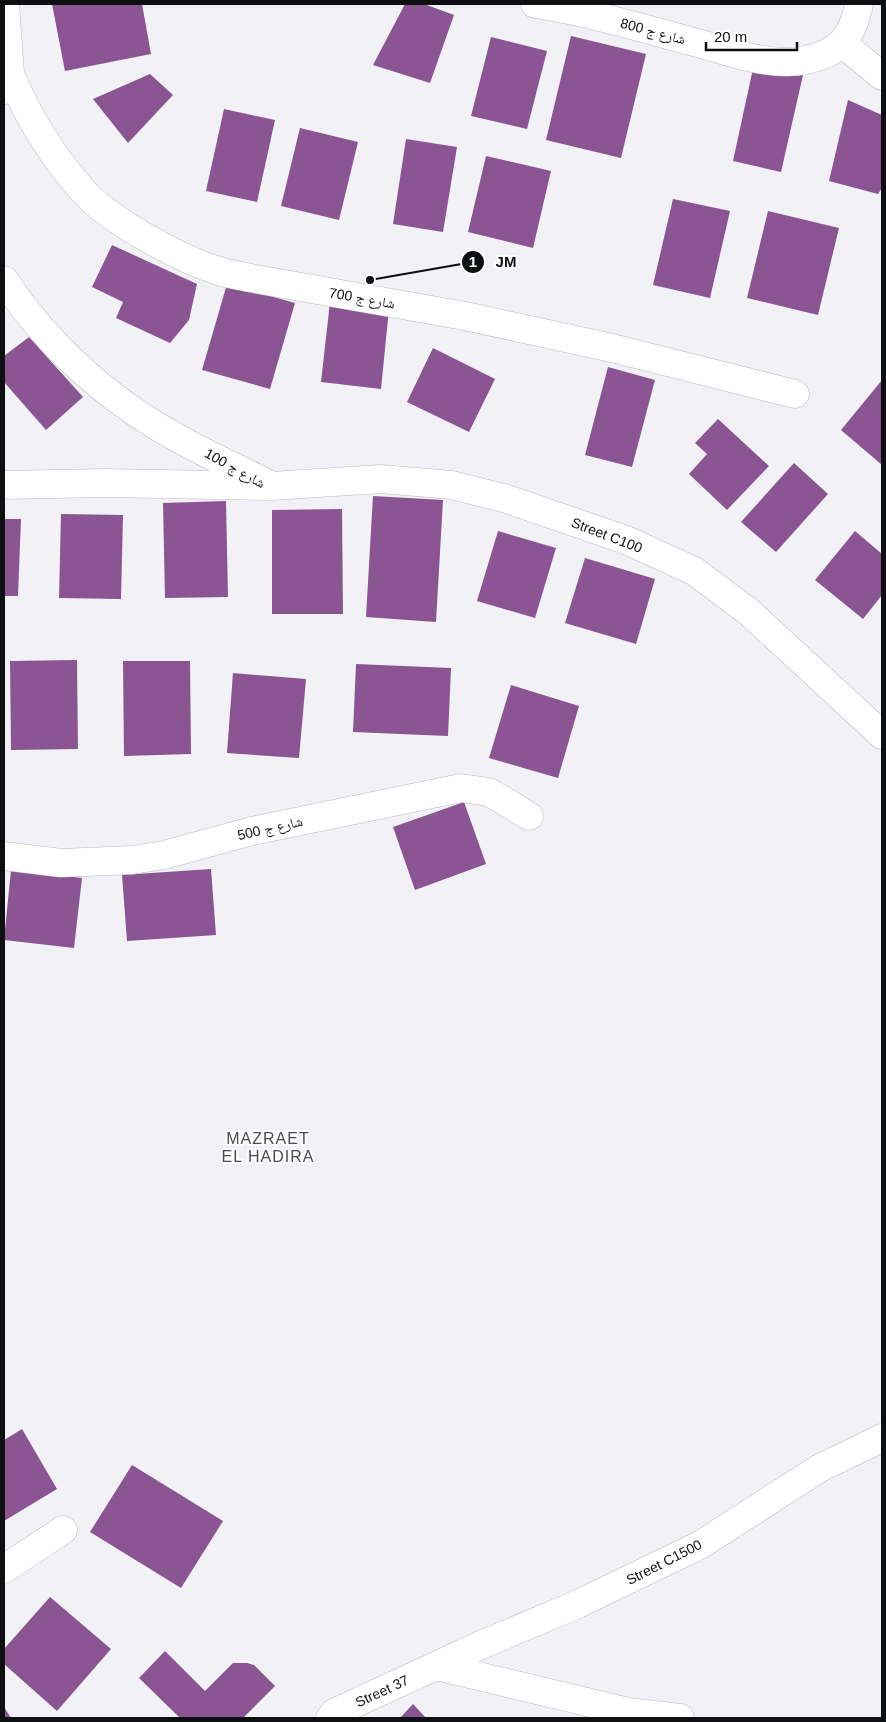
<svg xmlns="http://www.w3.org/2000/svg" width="886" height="1722" viewBox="0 0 886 1722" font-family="Helvetica,'Noto Naskh Arabic',sans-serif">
  <rect width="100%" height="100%" fill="#f1f1f6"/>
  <path fill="#8a5592" d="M52 4H142L151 54 65 71Z
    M405 4H424L454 15 430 83 373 65Z
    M571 36 646 54 621 158 546 140Z
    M491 37 547 51 527 129 471 116Z
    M754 64 803 75 781 172 733 161Z
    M150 74 173 95 128 143 93 99Z
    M848 100 882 115V188L878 194 829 181Z
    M224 109 275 120 257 202 206 191Z
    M300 128 358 142 339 220 281 206Z
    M406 139 457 147 443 232 393 224Z
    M486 156 551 171 533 248 468 232Z
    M673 199 730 211 710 298 653 285Z
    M768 211 839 228 818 315 747 298Z
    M112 245 197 284 189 320 170 343 116 318 123 302 92 287Z
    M227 284 295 303 270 389 202 370Z
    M330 302 389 309 381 389 321 382Z
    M29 337 83 397 46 430 4 382V356Z
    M433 348 495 379 469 432 407 402Z
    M608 367 655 380 632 467 585 455Z
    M882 380V465L841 430Z
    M718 419 769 466 727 510 689 474 707 454 695 443Z
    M794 463 828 494 776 552 741 522Z
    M373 496 443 500 436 622 366 617Z
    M226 501 228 597 165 598 163 503Z
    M342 509 343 614H272V510Z
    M61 514 123 515 121 599 59 598Z
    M4 519H21L18 596H4Z
    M498 531 556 548 535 618 477 601Z
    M855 531 882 554V595L863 619 815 580Z
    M585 558 655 579 636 644 565 623Z
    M77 660 78 749 11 750 10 661Z
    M123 661H190L191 754 124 756Z
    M356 664 451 668 448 736 353 732Z
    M233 673 306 679 299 758 227 753Z
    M511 685 579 706 558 778 489 758Z
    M464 802 486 864 415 890 393 827Z
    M211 869 216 935 127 941 122 875Z
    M11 870 82 878 74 948 4 940Z
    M22 1429 57 1489 4 1521V1440Z
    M132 1465 223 1521 181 1588 90 1532Z
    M50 1597 111 1649 57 1711 4 1664V1649Z
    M165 1651 205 1691 233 1663H247L254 1665 275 1686 243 1718H180L139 1678Z
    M413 1704 426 1718H400Z
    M4 1707 11 1718H4Z"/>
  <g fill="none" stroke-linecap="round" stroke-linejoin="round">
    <g stroke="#b9b9bd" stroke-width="29">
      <path id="minor" d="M535 4C589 12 641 28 694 42 727 51 772 68 806 60 840 53 853 36 859 4
        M843 44 882 76
        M10 74C28 117 53 158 85 193 111 221 177 257 213 269 225 274 238 275 250 278L465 316 612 348 795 394
        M4 90 10 74 5 4
        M4 280C43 339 99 392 160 428 194 449 232 465 268 484
        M4 485 106 483 271 486 381 479 452 485 507 499 626 540 694 571 749 612 882 735
        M4 856 61 863 133 860 164 855 252 831 461 788 489 792 529 816
        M4 1569 63 1530
        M436 1666 629 1712 680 1718
        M330 1718 334 1713 481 1645 578 1604 700 1545 820 1468 882 1438"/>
    </g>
    <use href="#minor" stroke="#fff" stroke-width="28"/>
  </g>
  <g text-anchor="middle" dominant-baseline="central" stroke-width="4" stroke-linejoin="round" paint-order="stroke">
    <g font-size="14" fill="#0e0f10" stroke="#fff">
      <text transform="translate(653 31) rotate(15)">شارع ج 800</text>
      <text transform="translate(362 298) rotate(10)">شارع ج 700</text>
      <text transform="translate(235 468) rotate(29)">شارع ج 100</text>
      <text transform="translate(607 535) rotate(21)">Street C100</text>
      <text transform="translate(270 828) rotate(-13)">شارع ج 500</text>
      <text transform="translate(664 1562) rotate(-27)">Street C1500</text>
      <text transform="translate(382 1691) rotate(-25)">Street 37</text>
    </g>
    <g font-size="16" letter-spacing="1" fill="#4a4b4e" stroke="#fff">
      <text x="268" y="1138">MAZRAET<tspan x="268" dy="18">EL HADIRA</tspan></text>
    </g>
  </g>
  <path fill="none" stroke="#0e0f10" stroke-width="2" d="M370 280L473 262"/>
  <g fill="#0e0f10" stroke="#fff" stroke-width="2">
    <circle cx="370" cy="280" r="5"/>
    <circle cx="473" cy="262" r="12"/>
  </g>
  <g font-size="15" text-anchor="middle" font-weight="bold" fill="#fff">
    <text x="473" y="267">1</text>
  </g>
  <g font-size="15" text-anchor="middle" font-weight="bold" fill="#0e0f10" stroke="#fff" stroke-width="4" stroke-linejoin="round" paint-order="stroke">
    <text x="506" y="267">JM</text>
  </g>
  <rect width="886" height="1722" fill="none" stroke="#0e0f10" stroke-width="10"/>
  <path d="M706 42v8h91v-8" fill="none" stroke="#0e0f10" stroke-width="2.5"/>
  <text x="714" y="42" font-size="15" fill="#0e0f10" stroke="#ffffff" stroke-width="4" paint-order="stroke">20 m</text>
</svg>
